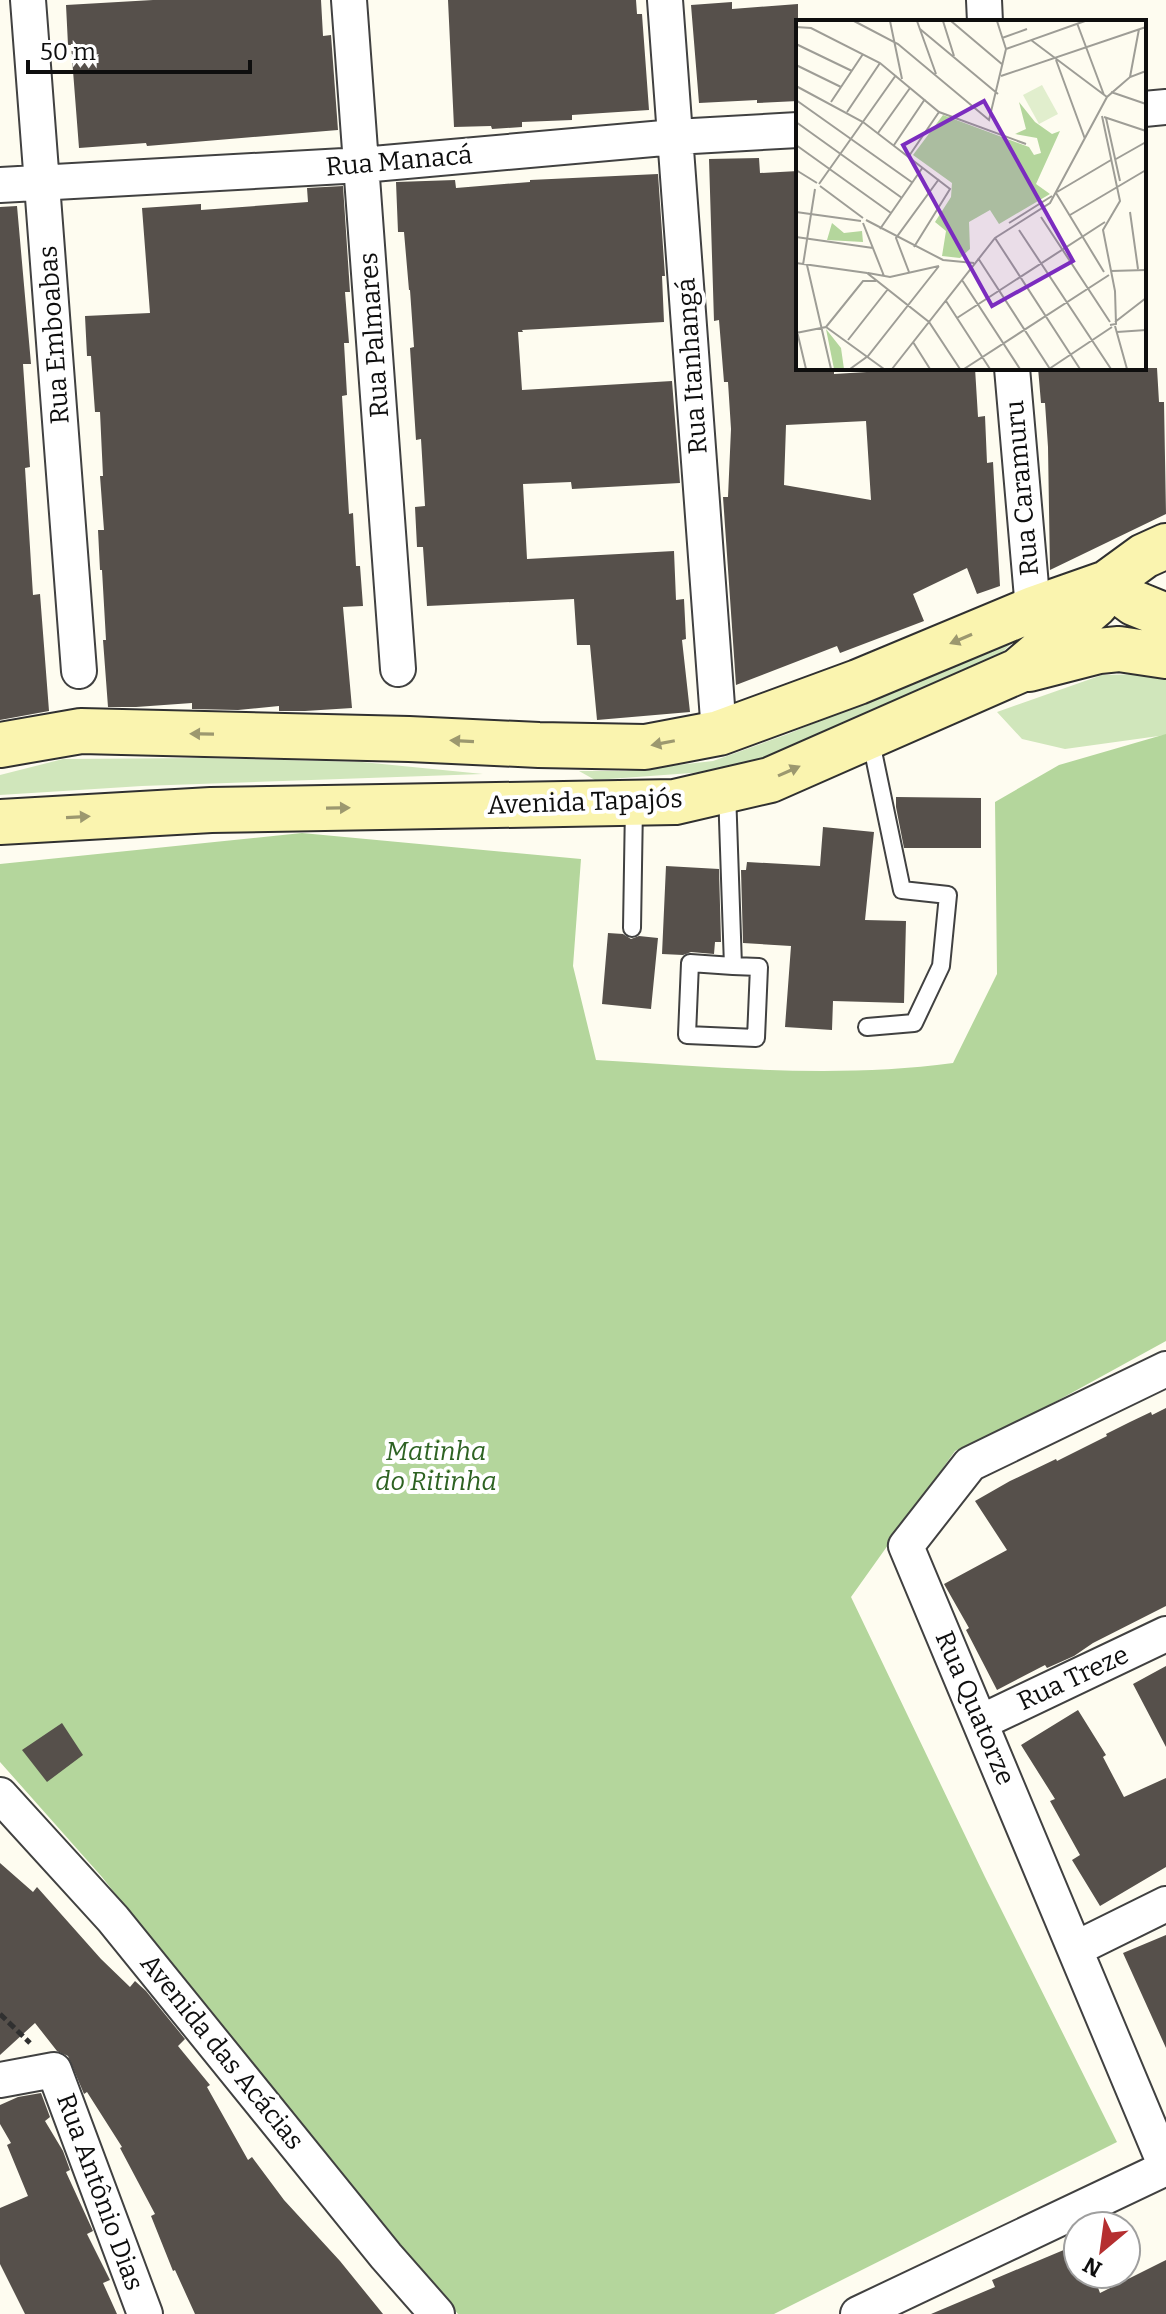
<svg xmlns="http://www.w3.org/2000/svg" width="1166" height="2314" viewBox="0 0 1166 2314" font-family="Bitter,serif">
  <rect width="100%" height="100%" fill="#fefcf0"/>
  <path fill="#d0e6bb" d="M1016 639 991 663 766 762 719 771 595 780 579 771H626L713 761 788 734Z
    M1150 674 1166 678V735L1065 749 1022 739 997 712 1102 675Z
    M204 758 362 762 483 774 142 786 0 795V775L63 759Z"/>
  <path fill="#b4d69c" d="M1166 734V1341L1035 1413 955 1451 851 1597 985 1877 1117 2142 774 2314H458L246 2060 102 1877 0 1762V864L302 833 581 859 573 966 596 1060C714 1067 835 1079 953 1063L997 974 995 802 1059 765Z"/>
  <path fill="#56504b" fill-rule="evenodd" d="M153 0H321L323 36 331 35 338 130 147 146 146 143 79 148 71 45H68L66 5Z
    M448 0H636L637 14H642L649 110 572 115V120L522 122V127L492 129 491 126 454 127Z
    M732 2V9L798 4V101L757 103V100L699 103 691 5Z
    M759 158 760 173 798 171V368H834V374L932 368H975L978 417 985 416 987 463 993 462 1000 586 977 594 967 568 913 594 924 621 840 653 837 646 736 685 723 497H728L731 429 728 382H724L719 320 714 321 709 159ZM866 421 871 500 784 485 786 425Z
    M658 174 665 276H662L664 322 522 330 523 332H518L522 390 672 381 680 483 572 489 571 482 523 484 527 559 674 551 676 600 684 599 686 639 682 640 690 712 597 720 590 645H577L574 599 427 606 423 547H417L415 507 425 506 421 439 416 440 410 348 414 347 410 290H409L404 232H398L396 182 455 180 456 188 530 182V180Z
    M343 186 350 292H345L349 343H344L347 395 342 396 349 514 353 513 356 566H360L363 606 343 607 352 708 305 711H279V706L238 710 192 709V703L136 707H108L103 640H106L102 570H100L98 530H104L100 476H103L100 412H95L91 356H87L85 316 150 313 142 208 201 204V210L308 202 307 188Z
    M17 206 31 364H23L30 467 25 468 33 595 40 594 49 711 0 720V207Z
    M1038 368H1157L1159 402H1164L1166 514 1050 570 1048 447 1045 403H1041Z
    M896 797 981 798V848H904L896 807Z
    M823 827 874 832 865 920 906 921 904 1003 833 1001 832 1030 785 1027 791 946 743 943 741 870H746L747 862 820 866Z
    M666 866 719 869 721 942H715L714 954 691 952 683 955 662 954Z
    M608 933 623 934 631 939 639 936 658 938 651 1009 602 1004Z
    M1166 1408V1606L1093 1643 1074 1656 1047 1668 1045 1665 997 1690 966 1630 969 1628 944 1584 1007 1550 975 1501 1010 1481 1056 1459 1057 1461 1107 1436 1106 1434 1130 1422 1151 1412 1152 1415Z
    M1166 1666V1747L1133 1684Z
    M1078 1710 1106 1755 1103 1757 1124 1797 1166 1778V1867L1100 1906 1072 1860 1080 1855 1050 1801 1055 1799 1021 1745Z
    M62 1723 83 1755 47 1782 22 1750Z
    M0 1863 33 1892 37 1887 101 1959 130 1987 135 1981 146 1991 185 2039 178 2046 210 2085 207 2087 248 2160 252 2157 284 2200 340 2261 383 2314H195L175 2270 173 2271 151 2216 155 2214 120 2148 122 2147 87 2092 84 2094 68 2056 57 2051 35 2023 0 2055Z
    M1166 1935V2048L1123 1953Z
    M41 2093 50 2117 45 2121 63 2151 70 2170 66 2172 93 2231 87 2234 110 2280 103 2283 117 2314H25L0 2264V2208L28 2196 7 2145 11 2143 0 2124V2105L18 2097Z
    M1078 2244V2274H1093L1100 2293 1166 2260V2314H931L995 2287 992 2280Z"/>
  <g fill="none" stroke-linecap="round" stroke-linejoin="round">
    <g stroke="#414141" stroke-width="20">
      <path id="lane" d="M727 791 733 966 690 963 687 1035 756 1038 759 967 733 966
        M632 928 634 805
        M867 1027 914 1023 941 966 948 895 902 890 870 737"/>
    </g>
    <g stroke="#414141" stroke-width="38">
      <path id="street" d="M28 0 79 671
        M349 0 398 669
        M665 0 719 733
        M984 0 985 22
        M1144 109 1166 107
        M0 185 362 165 675 137 798 130
        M1012 368 1033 609
        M1166 1369 970 1464 906 1546 1166 2167
        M981 1722 1166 1634
        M0 1795 113 1919 386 2256 437 2314
        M1075 1949 1166 1904
        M0 2080 54 2070 145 2314
        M858 2314 1166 2168"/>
    </g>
    <g stroke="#303030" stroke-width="48">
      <path id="secondary" d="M1107 583 1134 603 1166 616
        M1029 669 1099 651 1119 649 1166 656
        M0 745 81 731 409 739 539 745 645 747 719 733 858 682 1033 609 1107 583 1144 556 1166 546
        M0 822 211 810 675 802 770 780 1018 671 1096 604 1106 584"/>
    </g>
    <path stroke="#303030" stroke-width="5" stroke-dasharray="8 4" stroke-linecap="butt" d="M0 2014 30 2043"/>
    <use href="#lane" stroke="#fff" stroke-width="16"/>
    <use href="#street" stroke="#fff" stroke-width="34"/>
    <use href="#secondary" stroke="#faf4af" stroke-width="44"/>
  </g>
  <defs><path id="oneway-solid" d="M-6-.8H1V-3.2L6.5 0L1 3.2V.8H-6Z" transform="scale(2)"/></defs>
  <g fill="#9c986f">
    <use href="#oneway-solid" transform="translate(961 639) rotate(157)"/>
    <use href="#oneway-solid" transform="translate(202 734) rotate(-179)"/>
    <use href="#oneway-solid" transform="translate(462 741) rotate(-177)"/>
    <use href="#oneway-solid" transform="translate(663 743) rotate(169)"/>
    <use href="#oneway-solid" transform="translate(789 771) rotate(-24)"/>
    <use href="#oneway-solid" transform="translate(338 808) rotate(-1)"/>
    <use href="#oneway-solid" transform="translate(78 817) rotate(-3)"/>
  </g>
  <g text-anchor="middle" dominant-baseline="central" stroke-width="8" stroke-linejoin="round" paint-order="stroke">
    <g font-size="26" fill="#0e0e0e" stroke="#fff">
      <text transform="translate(399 161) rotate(-5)">Rua Manacá</text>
      <text transform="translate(54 335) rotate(-94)">Rua Emboabas</text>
      <text transform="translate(374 335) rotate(-94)">Rua Palmares</text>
      <text transform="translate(692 366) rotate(-94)">Rua Itanhangá</text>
      <text transform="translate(1022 488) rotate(-95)">Rua Caramuru</text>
      <text transform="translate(585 802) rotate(-2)">Avenida Tapajós</text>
      <text transform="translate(1073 1678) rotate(-25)">Rua Treze</text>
      <text transform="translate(975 1708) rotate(67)">Rua Quatorze</text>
      <text transform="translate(222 2052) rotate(51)">Avenida das Acácias</text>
      <text transform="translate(100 2192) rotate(70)">Rua Antônio Dias</text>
    </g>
    <g font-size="26" font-style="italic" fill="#2d6222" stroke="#fff">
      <text x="436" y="1451">Matinha<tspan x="436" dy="30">do Ritinha</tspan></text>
    </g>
  </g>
  <g transform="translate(796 20)">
    <rect width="350" height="350" fill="#fefcf0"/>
    <path d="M223 82 239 102 256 114 264 111 240 164 254 174 203 204 194 190 173 202 174 229 164 238 146 236 150 211 139 202 155 177 156 163 117 135 147 95 233 127 238 135 245 133 241 118 219 114 230 109ZM36 203 48 213 66 211 67 222 31 220ZM30 309 45 328 48 349H38Z" fill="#b4d69c"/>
    <path d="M246 65 262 94 243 104 227 75Z" fill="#e1eecd"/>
    <path fill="none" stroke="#9e9d96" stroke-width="2" d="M58 1 102 24 193 100 210 29 201 1M94 1 106 59M121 1 140 54M147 1 158 36M155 1 207 45M281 3 308 75M0 7 15 8 84 43 143 92 230 124M124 9 202 74M206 18 231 9M235 20 311 77M0 24 56 51M210 29 289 1M260 40 289 119M0 45 45 67M205 56 350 7M334 57 343 9M0 66 67 102 154 169 118 227M315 72 350 84M0 80 117 163M35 82 67 34M51 92 84 43M306 96 324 181 307 210 319 271 320 304 314 305M308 97 350 111M310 98 324 161M0 102 106 178M82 113 114 68M0 125 95 193M98 125 129 79M113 136 143 92M320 139 350 122M0 150 21 163M23 164 100 55M24 166 67 198M261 172 315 140M260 173 308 252M0 192 65 201M334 192 342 249M274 195 350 150M245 197 314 302M70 200 147 240 178 243M67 203 88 256M213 203 256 176M84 209 127 147M223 210 315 349M0 217 77 228M199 218 284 349M182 238 254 349M0 243 71 253 133 302 164 349M7 245 19 169M11 245 35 349M315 251 350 250M113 252 100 218 143 159M72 253 94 257 143 246M166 260 224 349M150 281 194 349M161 298 309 202M319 302 350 278M319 306 331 349M0 307 10 349M30 307 88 349M321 312 350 310M0 313 30 307 67 261H80M52 320 92 269M117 322 134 349M54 349 72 336 143 246M96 349 199 218 254 183 311 77 334 57 350 51M168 349 313 255M253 349 316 307"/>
    <path fill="#7b2cbf" fill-opacity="0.15" stroke="#7b2cbf" stroke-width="4" d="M188 81 277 241 196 286 107 125Z"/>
    <rect width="350" height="350" fill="none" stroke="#0e0e0e" stroke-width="4"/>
  </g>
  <g transform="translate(1102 2250) rotate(209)"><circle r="38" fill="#ffffff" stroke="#9f9f9f" stroke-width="2"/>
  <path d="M0-6L14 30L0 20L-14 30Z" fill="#b52f30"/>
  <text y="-12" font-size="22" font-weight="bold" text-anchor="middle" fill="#0e0e0e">N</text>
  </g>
  <path d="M28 60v12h222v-12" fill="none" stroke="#0e0e0e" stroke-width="4"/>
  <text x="40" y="60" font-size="24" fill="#0e0e0e" stroke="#ffffff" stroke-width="6" paint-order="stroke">50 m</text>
</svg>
